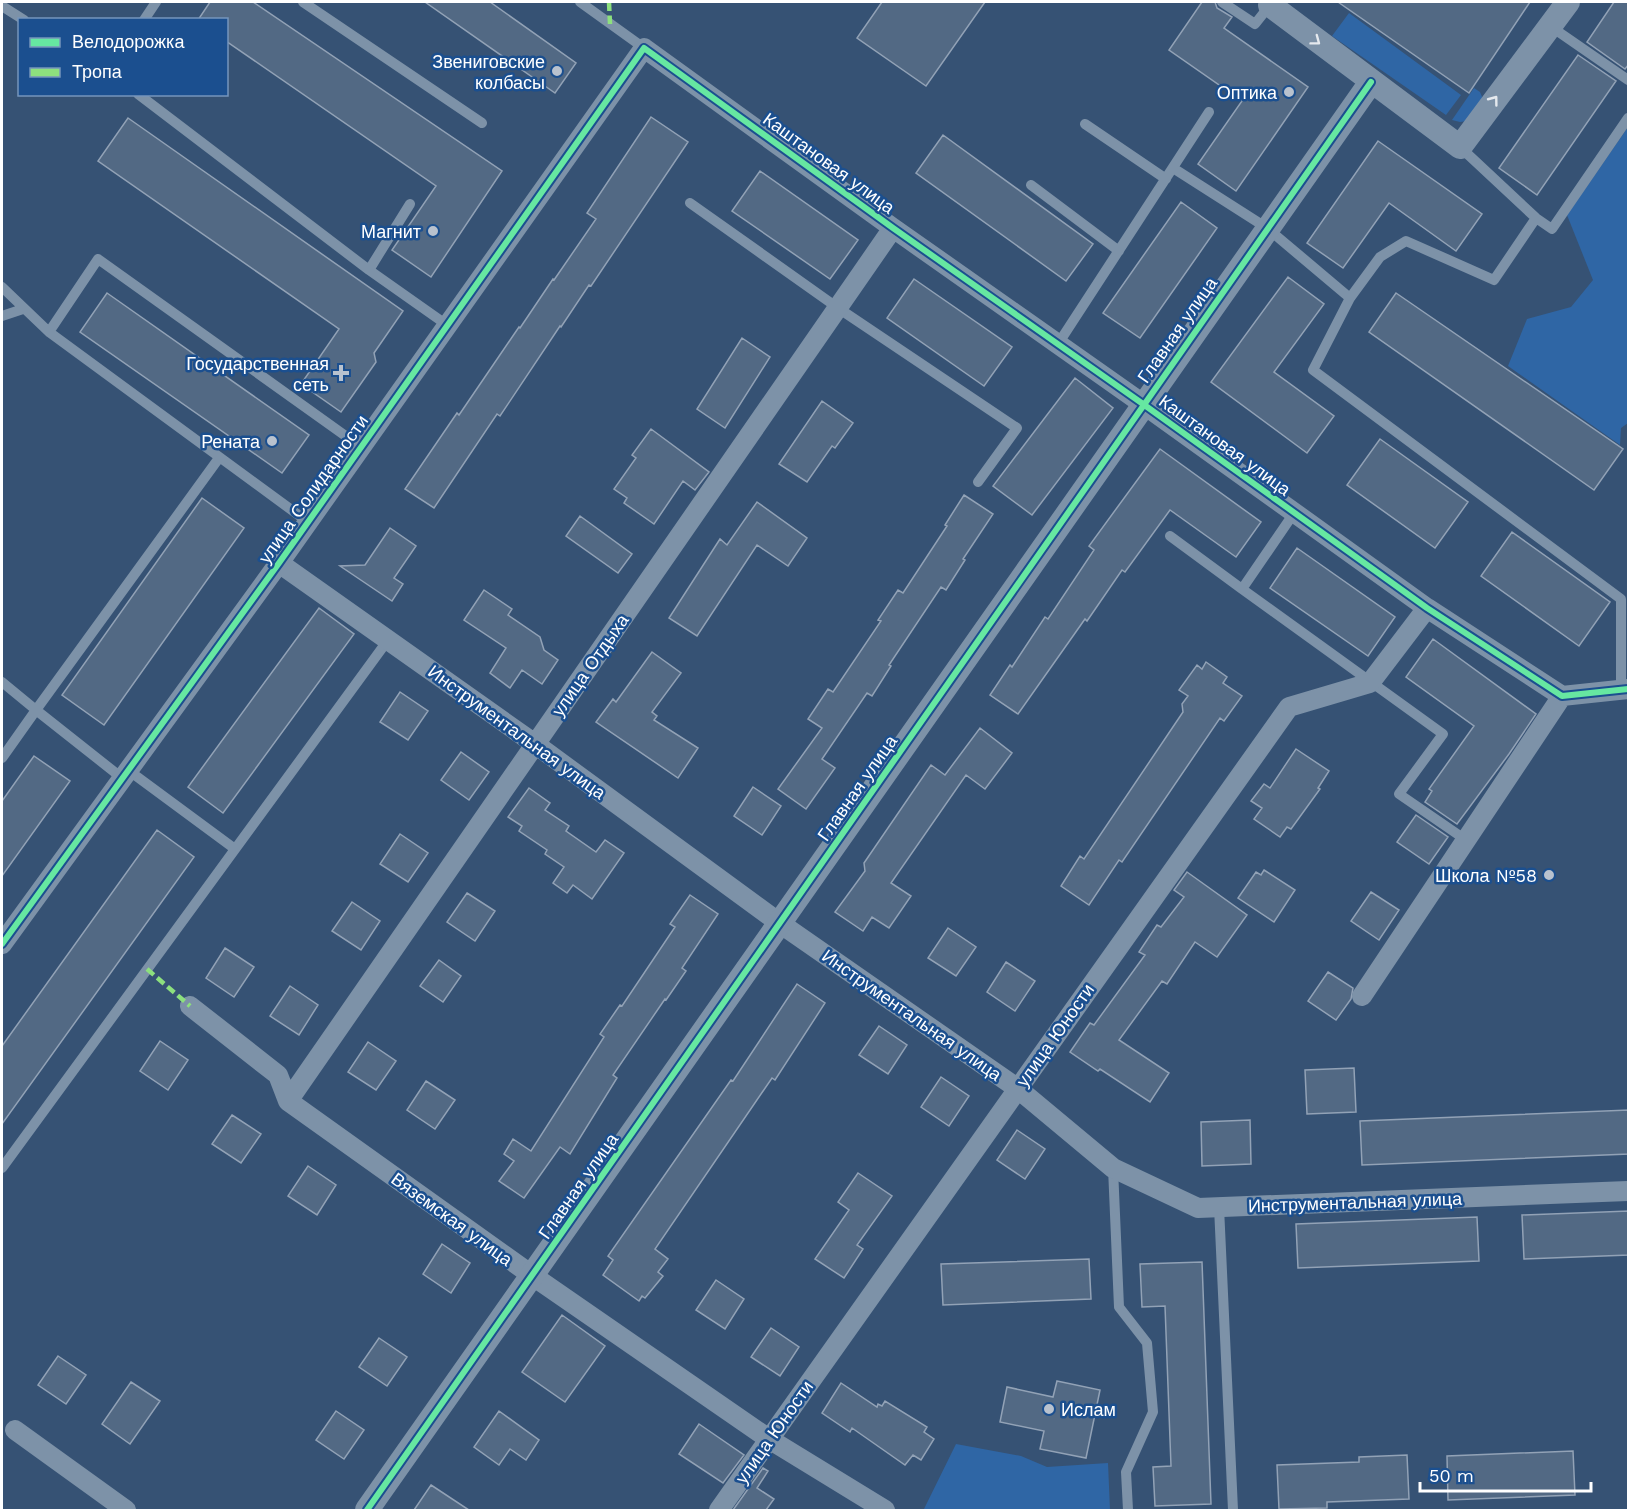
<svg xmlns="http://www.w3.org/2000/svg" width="1630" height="1512" viewBox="0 0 1630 1512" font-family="'Work Sans',sans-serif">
  <rect width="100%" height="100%" fill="#365274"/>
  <path fill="#2f66a5" d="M1349 13 1461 95 1446 115 1332 36Z
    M1474 88 1480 92 1483 99 1467 121 1460 122 1452 120Z
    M1628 127V423L1621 428 1620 445 1508 366 1527 319 1571 307 1593 280 1567 215Z
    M956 1444 1021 1456 1047 1467 1108 1463 1110 1510H926L924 1509Z"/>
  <path fill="#526984" stroke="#92a2b6" stroke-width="1.5" d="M210 2H253L502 171 431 277 392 250 436 186 226 41V20H198Z
    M425 2H490L576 63 555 93Z
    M882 2H985L926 86 857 38Z
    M1202 2H1215L1217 8 1232 17 1224 28 1308 87 1236 191 1198 164 1242 101 1169 50Z
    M1338 2H1530L1469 93Z
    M1614 2H1629V64L1625 69 1587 42Z
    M1578 55 1616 81 1537 195 1499 168Z
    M651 117 688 142 591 286 589 285 561 327 560 326 500 416 497 414 434 508 405 489 457 413 459 415 519 327 520 328 553 279 554 280 596 219 587 213Z
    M128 118 403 311 374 353 376 362 341 412 301 384 339 329 98 161Z
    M943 135 1093 244 1066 281 916 173Z
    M1378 141 1482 214 1456 251 1389 203 1343 268 1307 243Z
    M760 171 858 240 830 279 732 211Z
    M1181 202 1217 228 1140 338 1103 313Z
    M1288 277 1324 304 1274 372 1334 416 1307 453 1211 382Z
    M914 279 1012 347 984 386 887 318Z
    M107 293 309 435 282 473 80 332Z
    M1396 293 1623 449 1594 490 1369 332Z
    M742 338 770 357 725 428 697 409Z
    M1075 378 1113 408 1032 515 993 486Z
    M822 401 853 423 835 448 832 446 807 482 779 464Z
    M651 429 709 472 695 490 683 481 654 524 624 503 627 498 614 489 636 458 632 455Z
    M1380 439 1468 502 1435 548 1347 485Z
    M1160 449 1261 522 1236 557 1170 510 1125 572 1122 570 1087 621 1085 619 1018 714 990 695 1010 665 1012 667 1045 617 1048 619 1094 550 1089 546Z
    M964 495 993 514 963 559 965 560 946 590 941 587 889 665 891 666 872 696 867 693 822 759 835 768 806 809 778 789 822 728 808 719 828 689 833 692 881 621 878 620 898 590 903 593 947 526 945 525Z
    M202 498 244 528 104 725 62 695Z
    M757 502 807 538 788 566 757 545 697 636 669 618 720 539 727 545Z
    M580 516 632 554 618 573 566 536Z
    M390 528 416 546 394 578 403 584 392 601 340 566 365 565Z
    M1512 532 1610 602 1579 646 1481 576Z
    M1297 548 1395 617 1368 656 1270 588Z
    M484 590 512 609 508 615 540 637 544 650 558 660 542 684 522 670 510 688 490 673 506 648 464 620Z
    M319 608 354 634 223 813 188 787Z
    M1433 639 1536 714 1509 754 1457 824 1425 802 1432 791 1429 789 1474 726 1406 677Z
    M652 652 681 673 652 712 657 716 654 720 698 748 678 778 596 722 613 699 616 702Z
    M1206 662 1227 677 1223 683 1242 696 1224 721 1220 718 1122 862 1119 860 1089 905 1061 886 1080 856 1084 859 1183 712 1182 704 1188 696 1179 690 1197 665 1202 669Z
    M400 692 428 711 408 740 380 722Z
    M980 728 1012 753 985 789 966 775 891 883 911 896 889 928 872 917 863 931 835 912 865 871 864 863 931 765 945 775Z
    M1296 749 1329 771 1318 788 1320 789 1291 829 1287 827 1280 837 1254 819 1262 808 1251 801 1264 784 1270 788Z
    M461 752 489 772 469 800 441 780Z
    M34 756 70 781 2 876V801Z
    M753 787 781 806 762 835 734 816Z
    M529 788 550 803 545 810 569 826 566 831 596 852 605 840 624 853 592 899 573 885 567 893 553 883 564 867 545 854 547 850 519 831 522 826 508 817Z
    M1416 815 1448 837 1429 864 1397 842Z
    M157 830 194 857 2 1124V1046Z
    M400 834 428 853 408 882 380 864Z
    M1264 870 1295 890 1274 922 1238 898 1256 872 1261 875Z
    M1187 872 1247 915 1217 957 1195 942 1167 984 1162 981 1119 1040 1169 1073 1150 1102 1100 1069 1098 1071 1070 1052 1090 1023 1094 1025 1145 955 1139 952 1157 925 1161 927 1184 897 1174 890Z
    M1371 892 1399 910 1379 940 1351 921Z
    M467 893 495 911 475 941 447 922Z
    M690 895 718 914 682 968 686 971 666 1000 665 999 613 1075 617 1078 570 1154 560 1147 524 1198 499 1181 514 1161 504 1154 513 1139 531 1151 604 1037 600 1034 620 1005 622 1006 675 927 670 924Z
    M352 902 380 921 361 950 332 931Z
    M948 928 976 947 956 976 928 958Z
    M225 948 254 967 234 997 206 978Z
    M439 960 461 976 443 1002 420 986Z
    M1006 962 1035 981 1015 1011 987 992Z
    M1328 972 1353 988 1351 999 1336 1020 1308 1001Z
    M797 984 825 1003 775 1080 772 1078 655 1249 668 1259 658 1272 663 1276 645 1298 642 1296 639 1301 603 1275 613 1260 608 1256 731 1080 733 1081Z
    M290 986 318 1005 299 1035 270 1016Z
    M879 1026 907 1045 888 1074 859 1055Z
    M160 1041 188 1060 168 1090 140 1071Z
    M368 1042 396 1061 376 1090 348 1072Z
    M1354 1068 1356 1112 1307 1114 1305 1070Z
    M941 1077 969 1096 949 1126 921 1107Z
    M426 1081 455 1100 435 1129 407 1110Z
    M1629 1110V1154L1362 1165 1360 1121Z
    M232 1115 261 1134 241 1163 212 1144Z
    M1250 1120 1251 1164 1202 1166 1201 1122Z
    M1017 1130 1045 1149 1025 1179 997 1160Z
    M308 1166 336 1185 317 1215 288 1196Z
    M858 1173 892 1196 857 1245 863 1249 844 1278 815 1259 849 1210 838 1202Z
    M1629 1211V1255L1524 1259 1522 1215Z
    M1477 1217 1479 1261 1298 1268 1296 1224Z
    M442 1244 470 1263 451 1293 423 1274Z
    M1089 1259 1091 1299 943 1305 941 1264Z
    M1202 1262 1211 1504 1155 1506 1153 1467 1171 1466 1165 1306 1142 1307 1140 1264Z
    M716 1280 744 1299 725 1329 696 1310Z
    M562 1315 605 1346 565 1402 522 1372Z
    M771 1328 799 1347 780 1376 751 1357Z
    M379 1338 407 1357 387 1386 359 1367Z
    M58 1356 86 1375 66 1404 38 1385Z
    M1057 1381 1100 1390 1086 1458 1040 1449 1044 1431 1000 1422 1007 1387 1053 1397Z
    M131 1382 160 1401 130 1444 102 1424Z
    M841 1383 877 1407 878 1404 882 1406 885 1401 927 1427 924 1432 934 1439 921 1460 913 1455 905 1465 852 1428 850 1432 822 1413Z
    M336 1411 364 1430 344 1459 316 1440Z
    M499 1411 539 1440 526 1460 510 1449 499 1465 474 1447Z
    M699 1424 744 1455 723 1483 679 1454Z
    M1573 1451 1575 1495 1448 1500 1447 1456Z
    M1407 1455 1409 1499 1327 1502V1508L1279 1509 1277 1465 1359 1462V1457Z
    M763 1468 768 1471 757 1488 774 1499 766 1510H733Z
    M431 1485 469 1510H414Z"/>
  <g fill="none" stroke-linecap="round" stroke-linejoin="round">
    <path stroke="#7d92a8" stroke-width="10" d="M303 2 482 123
      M580 2 644 48
      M1222 2 1255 24 1270 5
      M2 6 24 20
      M144 20 156 2
      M1550 26 1628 80
      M138 94 369 270 447 325
      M1085 124 1166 179
      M1460 147 1536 218 1552 229 1628 118
      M1173 168 1267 228 1350 298 1380 257 1406 241 1494 280 1536 218
      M1031 185 1119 251
      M690 203 838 308 1017 428 978 482
      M369 270 410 204
      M2 287 49 332 308 522
      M1350 298 1313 370 1621 599V690
      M2 316 23 309
      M49 332 98 259 361 447
      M1058 344 1209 112
      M1170 536 1242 589 1294 513
      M1242 589 1443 734 1399 794 1466 840
      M2 682 36 710 219 458
      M2 758 36 710 122 778
      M128 770 235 849
      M2 1168 388 640
      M1113 1168 1119 1307 1147 1343 1153 1412 1126 1472 1128 1510
      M1219 1207 1233 1510"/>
    <path stroke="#7d92a8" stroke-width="20" d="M279 563 535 744 781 924 1017 1088 1113 1168 1198 1208 1628 1191
      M2 944 279 563 644 48 893 228 1143 404 1427 608 1562 696 1628 689
      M1362 996 1562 696
      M190 1006 278 1075 288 1101 533 1276 769 1439 885 1510
      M288 1101 893 228
      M15 1430 126 1510
      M719 1510 1289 707 1370 683 1427 608"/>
    <path stroke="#7d92a8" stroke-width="24" d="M1273 2 1270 5 1460 147 1568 2
      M367 1510C704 1036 1034 557 1371 82"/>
    <path stroke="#8de07e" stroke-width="4.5" stroke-dasharray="9 4.5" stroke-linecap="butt" d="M609 2 610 24
      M147 969 190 1006"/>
    <g stroke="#1b4f8f" stroke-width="10">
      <path id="cycleway" d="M2 944 279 563 644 48 893 228 1143 404 1427 608 1562 696 1628 689
        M367 1510C704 1036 1034 557 1371 82"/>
    </g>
    <use href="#cycleway" stroke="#66e7a1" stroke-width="6"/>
  </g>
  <defs><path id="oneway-chevron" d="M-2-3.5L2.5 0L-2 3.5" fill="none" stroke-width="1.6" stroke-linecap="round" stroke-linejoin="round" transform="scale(1.5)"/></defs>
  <g stroke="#e5e9ee">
    <use href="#oneway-chevron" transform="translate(1316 41) rotate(37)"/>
    <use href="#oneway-chevron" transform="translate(1494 100) rotate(-53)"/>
  </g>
  <g fill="#b9c2ce" stroke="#1b4f8f" stroke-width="2">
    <circle cx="557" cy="71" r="6"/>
    <circle cx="1289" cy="92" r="6"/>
    <circle cx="433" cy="231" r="6"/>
    <path d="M338 364h6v6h6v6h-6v6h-6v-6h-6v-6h6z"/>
    <circle cx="272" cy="441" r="6"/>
    <circle cx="1549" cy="875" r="6"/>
    <circle cx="1049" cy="1409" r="6"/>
  </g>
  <g text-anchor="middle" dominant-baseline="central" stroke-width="5" stroke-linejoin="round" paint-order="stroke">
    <g font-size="18" fill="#fff" stroke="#1b4f8f" text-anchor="end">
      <text x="545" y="61">Звениговские<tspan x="545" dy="21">колбасы</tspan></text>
      <text x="1277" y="92">Оптика</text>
      <text x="421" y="231">Магнит</text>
      <text x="329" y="363">Государственная<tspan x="329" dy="21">сеть</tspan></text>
      <text x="260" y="441">Рената</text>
      <text x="1537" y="875">Школа №58</text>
      <text x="1061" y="1409" text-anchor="start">Ислам</text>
    </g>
    <g font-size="18" fill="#fff" stroke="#1b4f8f">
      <text transform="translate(829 163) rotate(36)">Каштановая улица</text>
      <text transform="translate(1177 330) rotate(-55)">Главная улица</text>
      <text transform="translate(1225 445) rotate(36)">Каштановая улица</text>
      <text transform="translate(313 489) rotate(-55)">улица Солидарности</text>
      <text transform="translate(590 665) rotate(-55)">улица Отдыха</text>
      <text transform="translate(517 732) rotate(36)">Инструментальная улица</text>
      <text transform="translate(857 788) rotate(-55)">Главная улица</text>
      <text transform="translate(912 1015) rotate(35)">Инструментальная улица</text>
      <text transform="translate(1055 1035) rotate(-55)">улица Юности</text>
      <text transform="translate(578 1186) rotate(-55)">Главная улица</text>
      <text transform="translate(1355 1202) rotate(-2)">Инструментальная улица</text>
      <text transform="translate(452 1219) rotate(36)">Вяземская улица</text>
      <text transform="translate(774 1432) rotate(-55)">улица Юности</text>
    </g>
  </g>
  <rect width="1630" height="1512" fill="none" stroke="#ffffff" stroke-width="6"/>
  <rect x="18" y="18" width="210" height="78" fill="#1b4f8f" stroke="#7695bc" stroke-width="1.5"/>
  <rect x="30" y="38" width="30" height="9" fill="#66e7a1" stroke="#7695bc" stroke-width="1.5"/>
  <text x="72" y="48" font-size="18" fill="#ffffff">Велодорожка</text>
  <rect x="30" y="68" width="30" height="9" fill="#8de07e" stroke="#7695bc" stroke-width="1.5"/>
  <text x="72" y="78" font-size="18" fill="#ffffff">Тропа</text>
  <path d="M1420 1482v9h171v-9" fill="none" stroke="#ffffff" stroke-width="3"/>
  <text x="1429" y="1482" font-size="18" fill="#ffffff" stroke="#1b4f8f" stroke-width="4.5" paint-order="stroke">50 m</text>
</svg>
